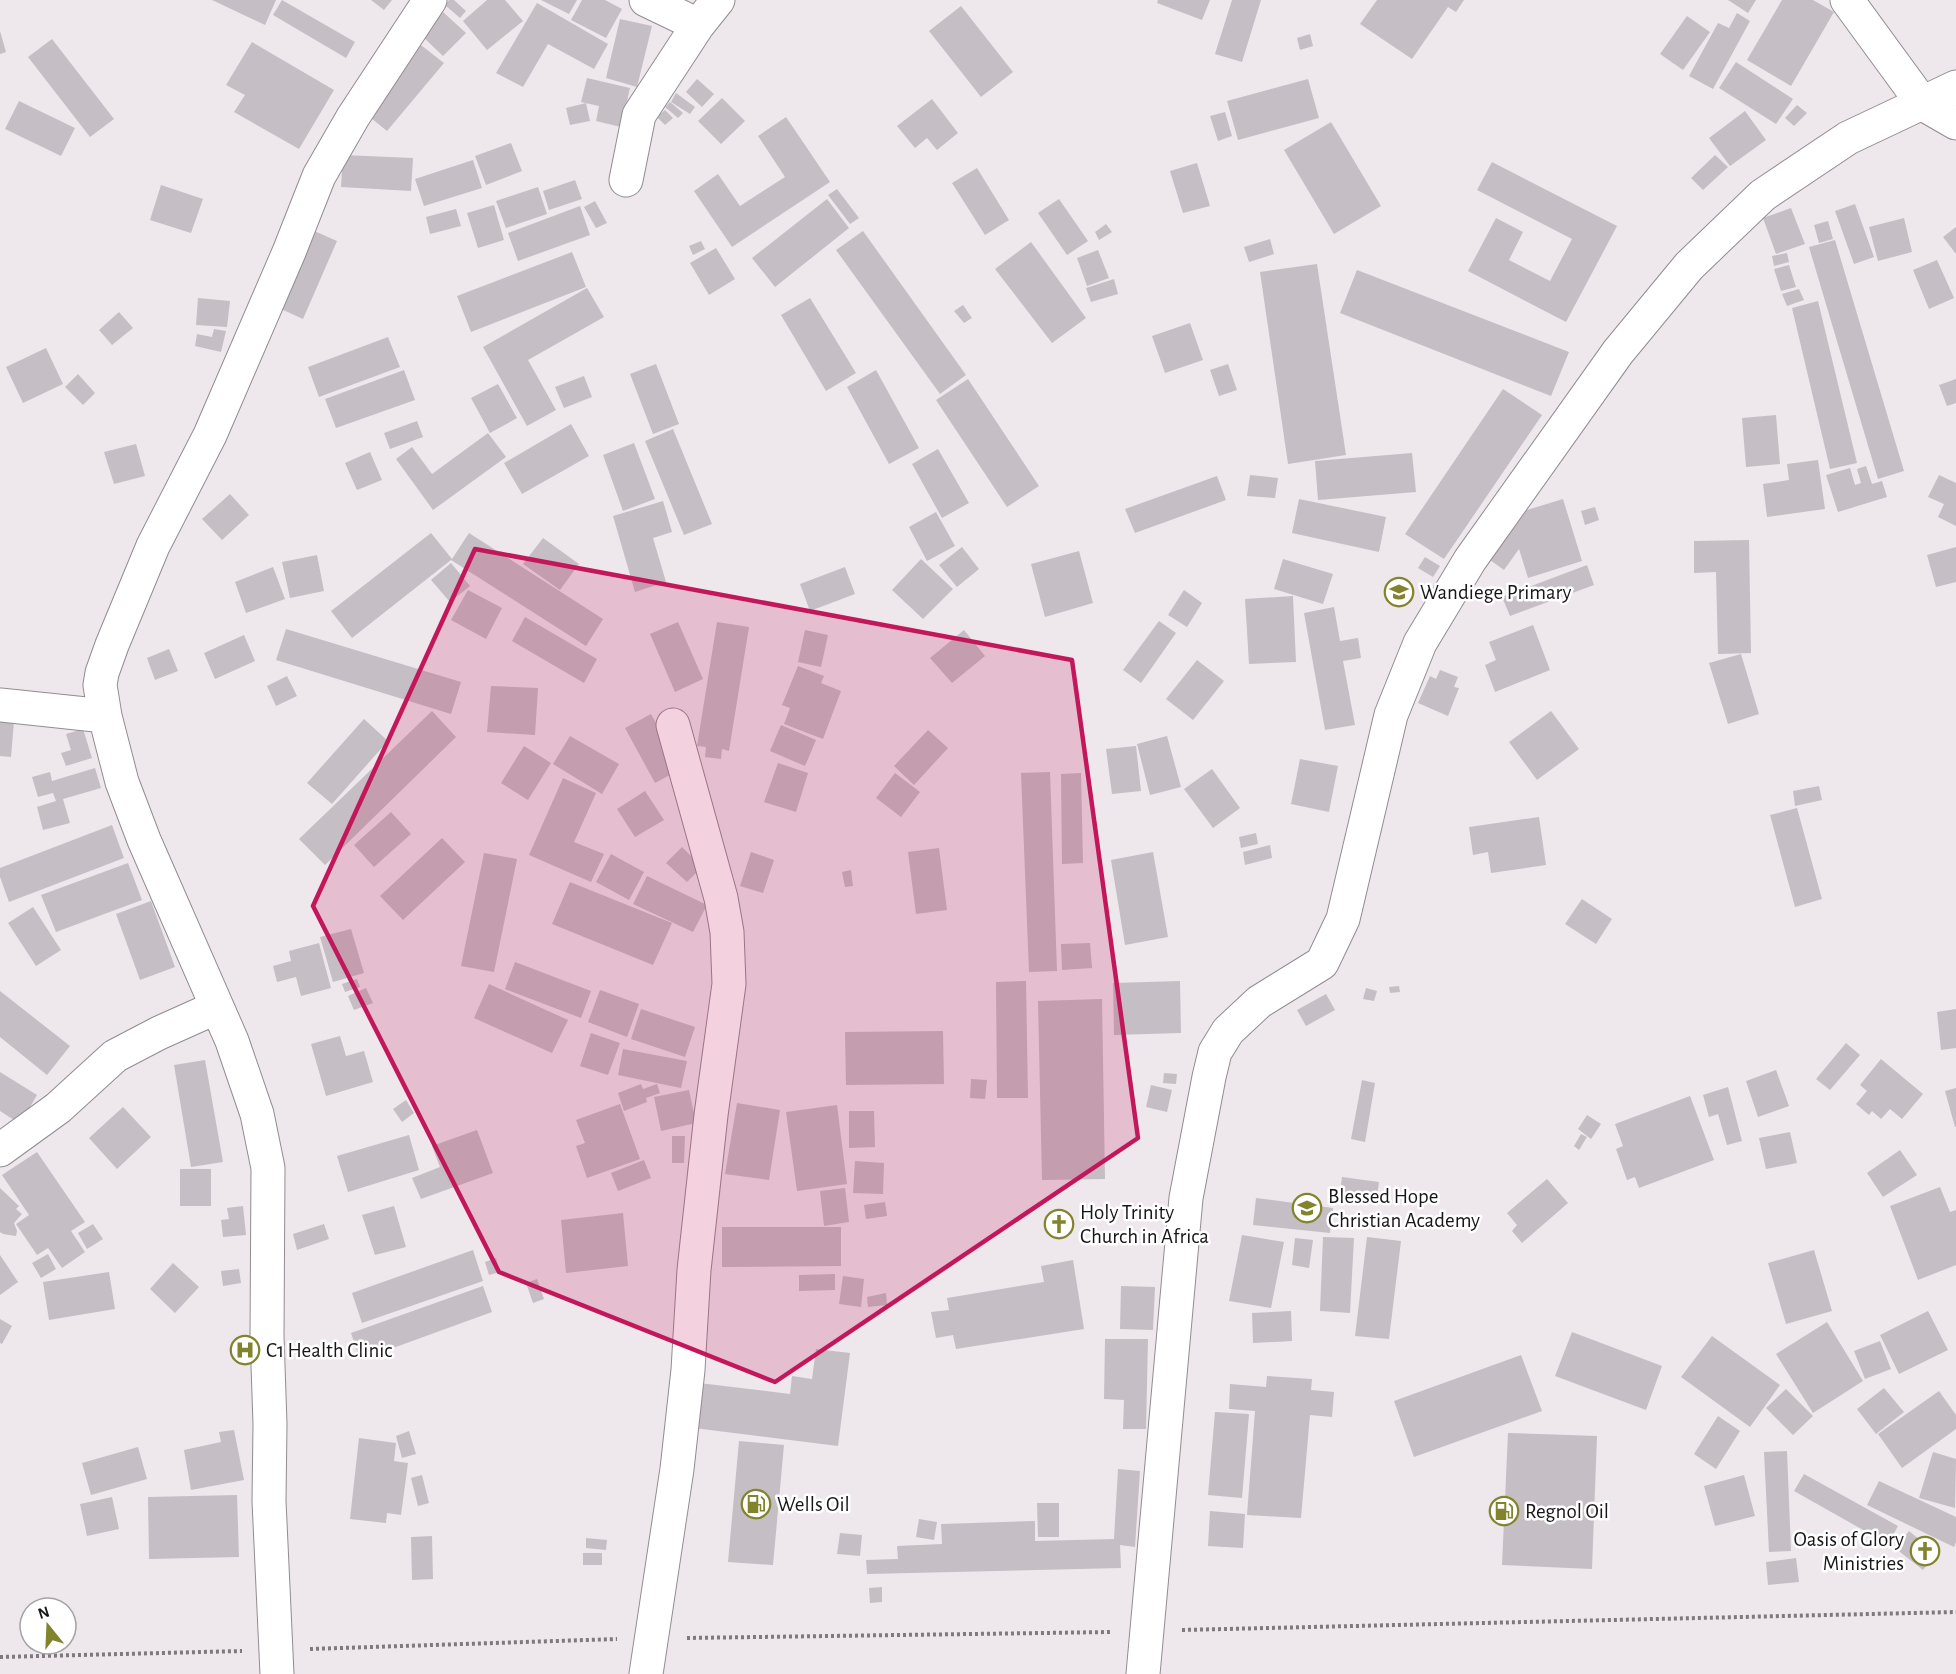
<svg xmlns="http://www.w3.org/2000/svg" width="1956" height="1674" viewBox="0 0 1956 1674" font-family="'Alegreya Sans',sans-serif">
  <rect width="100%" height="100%" fill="#eee8ed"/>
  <path fill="#c5bec4" d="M212 0H276L265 25Z
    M282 0 355 42 346 58 273 15Z
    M371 0H392L384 10Z
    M449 0H454L466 11 460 18 445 5Z
    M487 0H505L523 21 487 50 463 21Z
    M541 0H577L569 14Z
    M582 0H605L622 9 606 38 571 20Z
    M1158 0H1210L1202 20 1157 3Z
    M1232 0H1261L1242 62 1215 54Z
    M1377 0H1464L1456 12 1448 7 1412 59 1360 24Z
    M1728 0H1756L1748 13Z
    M1782 0H1813L1834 12 1791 86 1747 60Z
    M537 3 608 44 594 69 548 44 523 87 496 73Z
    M961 6 1013 72 981 97 929 31Z
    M443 12 466 33 443 56 421 35Z
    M1737 13 1750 21 1713 89 1689 76 1718 23 1729 28Z
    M1687 16 1710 32 1683 70 1660 54Z
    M620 19 652 26 637 87 606 78Z
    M0 31 6 52 0 54Z
    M1310 34 1313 46 1300 50 1297 38Z
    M52 39 114 119 90 137 28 57Z
    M252 42 334 90 299 149 234 112 245 95 226 85Z
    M417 42 444 63 387 131 360 109Z
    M1736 62 1793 99 1776 124 1719 88Z
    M587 78 630 88 621 127 596 121 599 106 581 102Z
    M697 79 714 94 702 107 686 92Z
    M1308 79 1319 118 1238 140 1227 101Z
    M676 93 695 107 690 114 671 102Z
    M722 98 745 121 721 144 698 121Z
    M932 99 958 133 937 150 927 138 915 148 897 126Z
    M19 101 75 128 61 156 5 129Z
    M670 102 683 113 678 118 665 107Z
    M586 103 590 121 570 125 566 108Z
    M1797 105 1807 113 1794 126 1785 118Z
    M665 110 673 118 665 125 657 117Z
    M1745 111 1766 140 1730 166 1709 138Z
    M1225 112 1232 136 1218 141 1210 116Z
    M786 117 830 182 732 247 694 191 718 174 740 206 785 177 758 136Z
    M1331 122 1381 206 1334 234 1284 150Z
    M511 143 522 171 486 185 475 156Z
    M343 155 413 158 411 191 341 187Z
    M1715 155 1728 167 1703 190 1691 178Z
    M473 160 482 188 424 206 415 179Z
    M1492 162 1617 226 1566 322 1468 271 1496 218 1523 232 1509 260 1550 281 1572 239 1477 190Z
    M1197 163 1210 206 1183 213 1170 171Z
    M977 168 1009 220 985 235 952 183Z
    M575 180 582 199 549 210 543 191Z
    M161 185 203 199 191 233 150 220Z
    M538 187 547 214 506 228 496 201Z
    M837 189 859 218 850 224 828 195Z
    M827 199 849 228 775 287 752 258Z
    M1059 199 1088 241 1067 255 1038 213Z
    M595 201 607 223 596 228 584 207Z
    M1855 204 1874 257 1854 264 1835 211Z
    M494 205 504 240 478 248 467 213Z
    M580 206 590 235 518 261 508 233Z
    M1791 208 1805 244 1776 254 1763 218Z
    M456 209 461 226 430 234 426 217Z
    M1904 218 1912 252 1878 261 1869 227Z
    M1828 221 1833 239 1819 243 1814 225Z
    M1106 224 1112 232 1099 240 1095 232Z
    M1956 227V254L1943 237Z
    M312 230 337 241 303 319 279 308Z
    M863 231 966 375 940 394 836 250Z
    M1270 239 1274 254 1249 262 1244 247Z
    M1835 240 1904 471 1878 479 1809 247Z
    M701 241 705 249 693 255 689 246Z
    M1031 242 1086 318 1052 343 995 269Z
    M716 248 735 279 709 295 690 263Z
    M1098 250 1109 278 1087 286 1077 258Z
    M572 252 586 287 471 332 457 296Z
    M1787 253 1789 262 1774 266 1772 256Z
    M1937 260 1954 298 1929 309 1913 270Z
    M1317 264 1346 455 1288 464 1260 272Z
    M1789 265 1796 287 1781 291 1774 269Z
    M1357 270 1569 352 1551 396 1340 313Z
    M1114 279 1118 294 1091 302 1086 288Z
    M587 288 604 317 528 360 556 410 527 426 483 347Z
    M1799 289 1804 300 1787 306 1782 294Z
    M198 298 230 301 227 327 196 325Z
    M810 298 856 373 826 391 781 315Z
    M1818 301 1857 463 1830 469 1792 308Z
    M963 305 972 318 964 323 954 311Z
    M119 312 133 328 112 345 99 330Z
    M1190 323 1203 360 1165 373 1152 336Z
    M214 329 226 331 221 352 195 346 197 334 212 337Z
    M388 337 400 367 319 397 308 367Z
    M46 348 63 384 23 403 6 367Z
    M656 364 679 424 653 434 630 374Z
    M1228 364 1237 390 1219 396 1210 370Z
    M404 370 415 400 336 428 325 399Z
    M876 370 919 448 889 464 847 387Z
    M78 374 95 393 83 405 65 387Z
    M584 376 592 397 564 408 555 387Z
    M968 379 1039 486 1007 507 936 400Z
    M1956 379V403L1947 406 1939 385Z
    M498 384 517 418 490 433 471 398Z
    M1503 389 1542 415 1444 559 1405 534Z
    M1776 415 1780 464 1746 467 1742 418Z
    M417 421 423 437 390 449 384 433Z
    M571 424 589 456 522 494 504 463Z
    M673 429 712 524 684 535 645 441Z
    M488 433 506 457 433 510 396 459 412 447 432 474Z
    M634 443 655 499 623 511 603 455Z
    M136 444 145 476 114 484 104 452Z
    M938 449 969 503 942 518 912 464Z
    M370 452 382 480 357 490 345 463Z
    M1412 453 1416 492 1318 500 1315 461Z
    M1818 460 1825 509 1767 517 1763 484 1789 480 1787 464Z
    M1866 466 1872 484 1882 481 1887 497 1838 512 1826 475 1850 468 1855 485 1861 483 1857 469Z
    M1250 475 1278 478 1275 498 1247 496Z
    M1939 475 1956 483V526L1938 517 1944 504 1928 497Z
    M1217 476 1226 500 1135 533 1125 509Z
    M230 494 249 515 222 540 202 519Z
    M1299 499 1386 517 1379 552 1292 533Z
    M1563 499 1582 561 1528 578 1519 549 1504 570 1490 560 1527 510Z
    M663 501 672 532 653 538 666 582 635 592 613 516Z
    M1595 507 1599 520 1585 525 1581 511Z
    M936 512 955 546 927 561 909 527Z
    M431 533 452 559 469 533 603 619 586 646 451 560 352 638 331 611Z
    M543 538 579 564 560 590 523 564Z
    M1749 540 1751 653 1718 654 1716 572 1694 573V541Z
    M962 547 979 569 957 587 939 565Z
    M1956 547V582L1936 587 1927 555Z
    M1079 551 1093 603 1045 617 1031 564Z
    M317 555 324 591 290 598 282 562Z
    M1425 557 1440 566 1433 577 1418 568Z
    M921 559 953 589 923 619 892 590Z
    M1283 559 1333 574 1323 604 1274 589Z
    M451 563 470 586 450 602 431 580Z
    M1587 565 1594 585 1510 616 1502 597Z
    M273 567 285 599 246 613 235 582Z
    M845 567 855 594 810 611 800 584Z
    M468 590 502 608 486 639 451 620Z
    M1184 590 1202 603 1187 627 1168 615Z
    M1293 596 1296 662 1249 664 1245 599Z
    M1334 607 1340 641 1358 638 1361 658 1343 661 1355 725 1325 730 1304 613Z
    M525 617 597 659 584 683 512 641Z
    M1159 621 1176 633 1141 683 1123 670Z
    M678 622 703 679 675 692 650 634Z
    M717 622 749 627 729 751 722 749 721 759 705 757 706 747 697 746Z
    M1533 625 1550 670 1495 692 1485 665 1496 660 1489 642Z
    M286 629 461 682 451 714 276 660Z
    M805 630 828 635 821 667 798 662Z
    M964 630 985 656 952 683 930 658Z
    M244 635 255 661 215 679 204 653Z
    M169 649 178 671 155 680 147 658Z
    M1741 654 1759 714 1728 724 1709 663Z
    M1197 660 1224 681 1193 720 1166 699Z
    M798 666 824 676 821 683 841 691 823 739 784 724 790 708 782 705Z
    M1440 670 1458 677 1454 687 1459 688 1448 716 1418 703 1430 676 1436 679Z
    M287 676 297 696 276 706 267 686Z
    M491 686 538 688 535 735 487 732Z
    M0 708 15 709 11 757 0 756Z
    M432 711 456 737 325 865 299 839Z
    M1551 711 1579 749 1537 780 1509 742Z
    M651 714 681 769 655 783 625 728Z
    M364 719 388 741 332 804 307 783Z
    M781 725 816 740 805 766 770 751Z
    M83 729 92 758 66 766 61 753 71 750 66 734Z
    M928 730 948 748 914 785 894 766Z
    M570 736 619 764 602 794 553 764Z
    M1167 736 1181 787 1150 795 1137 744Z
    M524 746 551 763 528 800 501 783Z
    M1136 746 1141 791 1112 794 1106 749Z
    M1300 759 1338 766 1329 812 1291 804Z
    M778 763 808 773 796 812 764 802Z
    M95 768 101 788 63 799 70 823 43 830 37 807 56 801 53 793 38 797 32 777 50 772 52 781Z
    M1212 769 1240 808 1213 828 1184 789Z
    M1050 772 1057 971 1029 972 1021 773Z
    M895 773 920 792 901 817 876 798Z
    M1081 773 1083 863 1062 864 1061 774Z
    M563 778 596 793 574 842 604 854 591 882 529 855Z
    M1819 786 1822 800 1795 806 1793 791Z
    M645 791 664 820 635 837 617 809Z
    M1797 808 1822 899 1795 907 1770 815Z
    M391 812 411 834 374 867 354 845Z
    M1539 817 1546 865 1491 873 1488 852 1473 855 1469 827Z
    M112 825 124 858 9 902 0 877V868Z
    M1256 833 1258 844 1241 848 1239 837Z
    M442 838 465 862 403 920 380 896Z
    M1270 845 1272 858 1245 865 1243 852Z
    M682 847 702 867 687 882 666 863Z
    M939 848 947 910 916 914 908 852Z
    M751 852 774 860 763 893 740 886Z
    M1153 852 1168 937 1125 945 1111 860Z
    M484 853 517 859 494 972 461 966Z
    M611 854 644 872 629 900 596 882Z
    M128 863 142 900 56 932 41 895Z
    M851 870 853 886 845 887 842 872Z
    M647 876 707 905 693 932 633 904Z
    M570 882 672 923 653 965 552 924Z
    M1582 899 1612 919 1596 944 1565 924Z
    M151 901 175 967 140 980 116 914Z
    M33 907 61 950 36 966 8 923Z
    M351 929 364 973 333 982 320 937Z
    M319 943 331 988 301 996 296 977 277 982 273 966 291 961 289 951Z
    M1090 943 1092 968 1062 970 1061 944Z
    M515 962 591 991 581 1018 505 989Z
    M357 979 360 987 345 992 342 984Z
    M1026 981 1028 1098H997L996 982Z
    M1180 981 1181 1033 1114 1035 1113 983Z
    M489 984 568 1020 552 1053 474 1018Z
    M1399 986 1400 992 1390 993 1389 987Z
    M366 988 373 1003 354 1010 348 996Z
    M1366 988 1377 991 1374 1001 1363 999Z
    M600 990 639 1004 627 1037 588 1022Z
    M0 991 70 1046 47 1075 0 1037Z
    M1326 994 1335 1010 1306 1026 1297 1010Z
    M1102 999 1105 1179 1042 1180 1038 1001Z
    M641 1009 695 1027 685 1057 631 1039Z
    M1956 1009V1048L1941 1050 1937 1012Z
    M943 1031 944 1084 846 1085 845 1032Z
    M591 1033 620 1043 608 1075 580 1066Z
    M340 1036 346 1056 364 1051 373 1082 326 1096 311 1044Z
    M1846 1043 1860 1055 1830 1090 1816 1079Z
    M623 1049 687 1061 681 1088 618 1075Z
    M1881 1059 1923 1094 1902 1119 1890 1109 1881 1119 1872 1111 1869 1115 1856 1104 1867 1091 1860 1085Z
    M205 1060 223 1162 191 1167 174 1065Z
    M1776 1070 1789 1106 1758 1117 1746 1081Z
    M0 1072 37 1095 20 1124 0 1111Z
    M1164 1073 1177 1074 1176 1084 1163 1083Z
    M971 1079 987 1080 985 1099 970 1098Z
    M1362 1080 1375 1083 1365 1142 1351 1139Z
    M641 1084 643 1089 657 1084 660 1093 646 1098 647 1102 624 1111 618 1093Z
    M1151 1085 1172 1090 1167 1112 1146 1107Z
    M1728 1087 1742 1141 1727 1145 1718 1114 1709 1117 1703 1095Z
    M1956 1088V1127H1955L1945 1091Z
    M689 1090 696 1123 661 1131 654 1097Z
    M1690 1096 1714 1160 1639 1188 1635 1177 1627 1180 1616 1149 1623 1146 1615 1124Z
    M406 1100 414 1113 402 1122 393 1109Z
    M737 1103 780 1110 769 1180 725 1174Z
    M620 1104 640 1159 587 1178 576 1146 585 1143 576 1120Z
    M837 1105 847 1184 797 1191 786 1112Z
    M123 1107 151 1137 117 1169 89 1138Z
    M849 1111H874L875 1147 849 1148Z
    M1587 1115 1601 1124 1591 1139 1578 1129Z
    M477 1130 493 1173 421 1199 412 1178 440 1167 432 1146Z
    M1790 1132 1797 1163 1766 1169 1759 1138Z
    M1581 1134 1587 1137 1579 1150 1574 1146Z
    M409 1135 419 1170 348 1192 337 1156Z
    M672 1136H685L684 1163H672Z
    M1900 1150 1917 1175 1883 1197 1867 1173Z
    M37 1152 85 1222 71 1231 85 1252 62 1268 48 1248 37 1255 16 1224 29 1215 2 1175Z
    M644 1160 651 1178 618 1191 611 1173Z
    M855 1161 884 1163 883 1194 853 1193Z
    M180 1169H211V1206H180Z
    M1342 1177 1379 1182 1377 1197 1340 1192Z
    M1547 1179 1568 1203 1522 1243 1512 1231 1517 1225 1507 1213Z
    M1940 1187 1950 1212 1956 1210V1265L1918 1280 1890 1206Z
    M0 1188 19 1206 16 1209 22 1214 14 1223 17 1231 16 1236 3 1234 0 1232Z
    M845 1188 849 1222 824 1226 820 1191Z
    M1256 1198 1333 1208 1330 1233 1253 1225Z
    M885 1202 887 1216 866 1219 864 1205Z
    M243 1206 246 1235 223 1237 221 1220 229 1219 227 1208Z
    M394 1206 406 1247 375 1255 362 1215Z
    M623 1213 628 1266 566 1273 561 1220Z
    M93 1224 103 1239 87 1249 78 1233Z
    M324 1224 329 1239 297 1250 293 1234Z
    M722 1227H841V1266L722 1267Z
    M1242 1235 1284 1242 1271 1308 1229 1301Z
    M1323 1237 1354 1238 1350 1313 1320 1311Z
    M1367 1237 1401 1241 1389 1339 1355 1336Z
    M1295 1238 1313 1240 1309 1268 1292 1265Z
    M473 1250 483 1281 362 1323 352 1293Z
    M1814 1250 1832 1311 1786 1324 1768 1263Z
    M48 1254 56 1269 41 1278 32 1263Z
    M0 1255 18 1282 0 1295Z
    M496 1258 500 1272 489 1275 485 1262Z
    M1073 1260 1084 1329 956 1349 953 1335 936 1338 931 1312 949 1310 947 1298 1044 1282 1041 1266Z
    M173 1263 199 1287 175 1313 150 1289Z
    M239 1269 241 1283 223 1286 221 1271Z
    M109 1272 115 1309 49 1320 43 1282Z
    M835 1274V1290L799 1291V1275Z
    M843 1276 864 1279 861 1307 839 1304Z
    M537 1279 544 1299 533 1303 526 1283Z
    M483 1286 492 1312 360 1360 351 1333Z
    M1121 1286 1155 1287 1153 1330 1120 1329Z
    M886 1293 887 1305 868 1307 867 1297Z
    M1291 1311 1292 1341 1253 1343 1252 1313Z
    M1928 1311 1948 1350 1899 1374 1880 1335Z
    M0 1319 12 1326 2 1344 0 1343Z
    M1827 1322 1863 1381 1813 1413 1776 1354Z
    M1572 1332 1662 1366 1646 1410 1555 1376Z
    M1712 1336 1780 1385 1750 1427 1681 1377Z
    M1105 1339H1148L1146 1429H1123L1124 1400 1104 1399Z
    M1880 1341 1891 1369 1865 1379 1854 1351Z
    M816 1349 850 1353 838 1446 694 1428 699 1383 790 1394 792 1376 812 1379Z
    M1521 1355 1542 1411 1414 1457 1394 1401Z
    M1267 1376 1312 1379 1311 1390 1334 1392 1332 1417 1310 1415 1301 1518 1247 1515 1255 1411 1229 1409 1230 1384 1266 1387Z
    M1884 1388 1904 1412 1876 1434 1857 1409Z
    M1786 1389 1813 1416 1793 1435 1766 1408Z
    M1939 1391 1956 1415V1429L1902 1468 1878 1434Z
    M1215 1412 1249 1414 1242 1498 1208 1495Z
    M1718 1416 1740 1431 1716 1469 1694 1454Z
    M234 1430 244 1480 191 1490 184 1450 221 1442 219 1432Z
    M409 1431 416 1454 402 1458 396 1436Z
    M1508 1433 1597 1436 1592 1569 1502 1565Z
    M359 1438 396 1443 394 1461 408 1463 401 1515 387 1513 386 1523 350 1519Z
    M739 1441 784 1445 773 1565 728 1562Z
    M138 1447 147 1479 91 1495 82 1463Z
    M1787 1451 1791 1551 1769 1552 1764 1452Z
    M1933 1452 1956 1459 1955 1508 1919 1498Z
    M1118 1469 1140 1471 1135 1547 1120 1545 1121 1568 867 1574 866 1560 898 1559 897 1546 942 1544 941 1524 1035 1521V1541L1114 1539Z
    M1804 1474 1898 1526 1888 1544 1794 1491Z
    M422 1475 429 1503 418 1506 411 1478Z
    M1744 1475 1755 1516 1715 1526 1704 1486Z
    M1879 1481 1956 1517V1542L1954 1547 1867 1505Z
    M237 1495 239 1557 149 1559 148 1497Z
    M112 1497 119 1529 87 1536 80 1504Z
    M1037 1503H1059V1537H1038Z
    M1210 1511 1245 1514 1243 1548 1208 1546Z
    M919 1519 937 1522 934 1540 916 1537Z
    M1909 1531 1936 1553 1923 1570 1895 1548Z
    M840 1533 862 1535 860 1556 837 1554Z
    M432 1536 433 1579 412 1580 411 1537Z
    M586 1538 607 1540 606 1550 586 1548Z
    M583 1553H602V1565H583Z
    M1796 1558 1799 1582 1768 1585 1766 1562Z
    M882 1587V1602L870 1603 869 1588Z"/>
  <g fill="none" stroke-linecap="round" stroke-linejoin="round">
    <g stroke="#928c91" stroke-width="35">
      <path id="minor" d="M646 0 698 25
        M1847 0 1923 104 1956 123
        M626 180 639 115 698 25 718 0
        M0 705 105 716
        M0 1150 58 1108 115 1056 159 1033 217 1007
        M277 1674 269 1501 270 1424 267 1336 268 1168 257 1114 232 1041 144 840 122 782 105 716 100 685 102 673 112 645 153 546 210 435 289 252 319 176 353 117 430 0
        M646 1674 677 1469 688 1370 694 1270 711 1115 729 984 727 932 721 898 673 725
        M1143 1674 1186 1198 1209 1077 1215 1052 1228 1031 1259 1002 1322 963 1343 919 1391 715 1420 643 1470 560 1618 352 1689 266 1763 195 1848 138 1956 87"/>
    </g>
    <path stroke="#7e797d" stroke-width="4" stroke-dasharray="3 3" stroke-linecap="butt" d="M1182 1630 1956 1612
      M687 1638 1112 1632
      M310 1649 617 1639
      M0 1657 242 1651"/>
    <use href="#minor" stroke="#fff" stroke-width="33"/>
  </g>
  <path fill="#c2185b" fill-opacity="0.2" stroke="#c2185b" stroke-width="4.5" stroke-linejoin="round" d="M475 549 1072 660 1138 1138 775 1382 499 1272 313 906Z"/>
  <defs>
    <g id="school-ring" transform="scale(1.5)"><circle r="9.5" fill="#fff" stroke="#82832d" stroke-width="1.5"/><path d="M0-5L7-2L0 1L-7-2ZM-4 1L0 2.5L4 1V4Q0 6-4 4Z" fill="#82832d"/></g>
    <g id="church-ring" transform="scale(1.5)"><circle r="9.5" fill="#fff" stroke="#82832d" stroke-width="1.5"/><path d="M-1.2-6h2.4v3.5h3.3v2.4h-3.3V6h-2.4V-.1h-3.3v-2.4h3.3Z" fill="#82832d"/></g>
    <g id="hospital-ring" transform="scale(1.5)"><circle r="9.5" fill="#fff" stroke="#82832d" stroke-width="1.5"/><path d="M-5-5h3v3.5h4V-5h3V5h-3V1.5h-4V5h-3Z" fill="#82832d"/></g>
    <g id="fuel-ring" transform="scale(1.5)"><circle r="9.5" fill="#fff" stroke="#82832d" stroke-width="1.5"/><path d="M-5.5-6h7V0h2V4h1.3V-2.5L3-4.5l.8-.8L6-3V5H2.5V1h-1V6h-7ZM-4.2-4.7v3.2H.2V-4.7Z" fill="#82832d"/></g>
  </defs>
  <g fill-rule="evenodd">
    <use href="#school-ring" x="1399" y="592"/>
    <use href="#school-ring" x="1307" y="1208"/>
    <use href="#church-ring" x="1059" y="1224"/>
    <use href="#hospital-ring" x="245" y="1350"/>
    <use href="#fuel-ring" x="756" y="1504"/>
    <use href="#fuel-ring" x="1504" y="1511"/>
    <use href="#church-ring" x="1925" y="1551"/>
  </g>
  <g text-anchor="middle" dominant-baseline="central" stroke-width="5" stroke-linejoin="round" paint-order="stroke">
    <g font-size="21" fill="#191618" stroke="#fff" text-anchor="start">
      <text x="1420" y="592">Wandiege Primary</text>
      <text x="1328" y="1196">Blessed Hope<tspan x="1328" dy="24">Christian Academy</tspan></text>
      <text x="1080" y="1212">Holy Trinity<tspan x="1080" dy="24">Church in Africa</tspan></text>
      <text x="266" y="1350">C1 Health Clinic</text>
      <text x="777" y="1504">Wells Oil</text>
      <text x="1525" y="1511">Regnol Oil</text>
      <text x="1904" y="1539" text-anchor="end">Oasis of Glory<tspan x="1904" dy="24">Ministries</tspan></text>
    </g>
  </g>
  <g transform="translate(48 1626) rotate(342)"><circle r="28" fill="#ffffff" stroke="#a3a2a3" stroke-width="1.5"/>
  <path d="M0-4.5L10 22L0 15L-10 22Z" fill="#82832d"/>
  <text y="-9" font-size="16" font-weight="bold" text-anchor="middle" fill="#191618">N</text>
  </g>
</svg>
